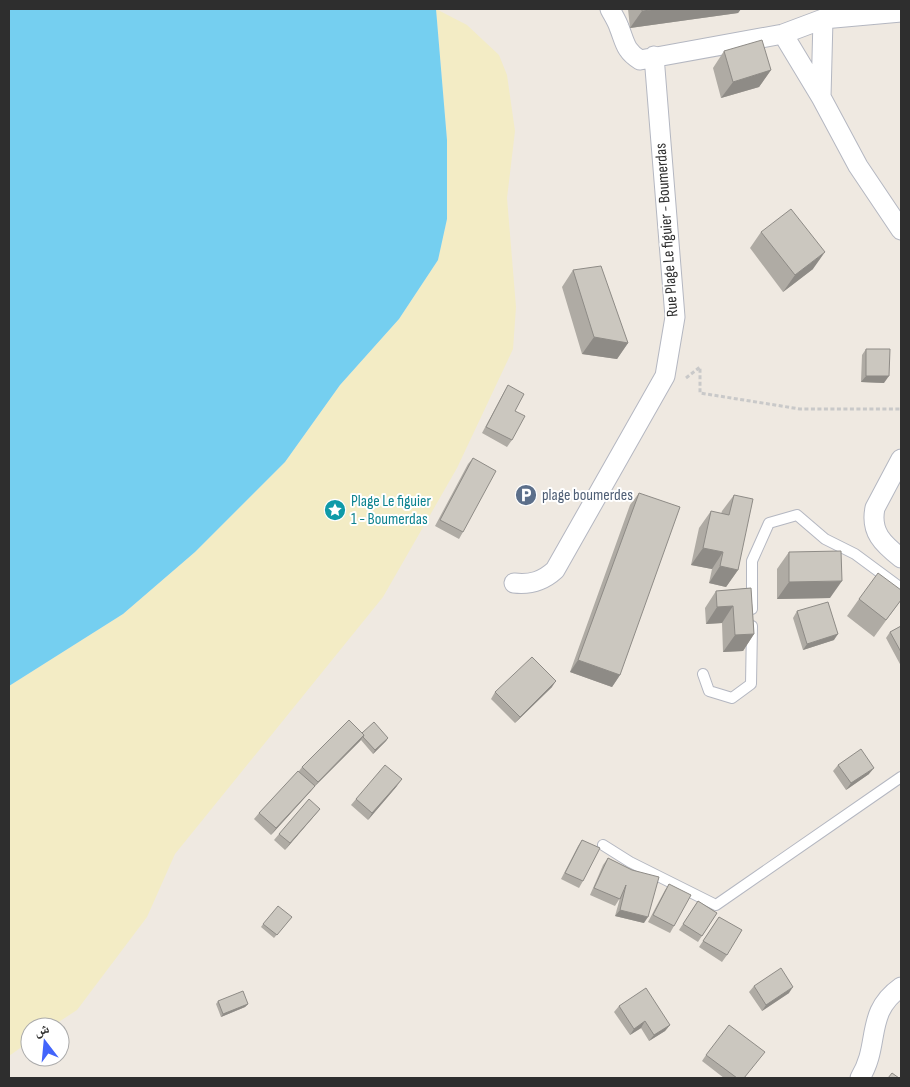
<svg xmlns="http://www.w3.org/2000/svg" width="910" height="1087" viewBox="0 0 910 1087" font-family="'Sofia Sans Condensed','Noto Naskh Arabic',sans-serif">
  <rect width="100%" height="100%" fill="#efe9e1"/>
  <path fill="#f3ecc5" d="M436 9 467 25 499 55 507 75 515 131 507 198 516 307 513 349 457 468 383 597 175 854 147 917 77 1010 51 1027H30V1041L9 1056V686L123 614 195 552 285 462 340 385 399 319 438 260 447 219V140Z"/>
  <path fill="#75cff0" d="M9 9H436L447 140V219L438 260 399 319 340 385 285 462 195 552 123 614 9 686Z"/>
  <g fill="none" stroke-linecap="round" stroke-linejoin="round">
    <g stroke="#b4b7c1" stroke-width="12">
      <path id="lane" d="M752 609V561L769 523 797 515 825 539 855 554 901 588
        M703 674 709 691 732 698 751 684 752 626
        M603 845 630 862 716 905 901 777"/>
    </g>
    <g stroke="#b4b7c1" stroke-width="21">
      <path id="street" d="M610 9C613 15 617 21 619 27 625 42 625 51 640 60L783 34 823 19 901 12
        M783 34 821 97 858 166 901 230
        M821 97 823 19
        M901 459 875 508C870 532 883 544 901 558
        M514 583C531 585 543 581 555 570L665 376 675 317 654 56
        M860 1078C881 1044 864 1013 901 987"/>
    </g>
    <path stroke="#c9c9c9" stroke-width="3" stroke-dasharray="4 2.5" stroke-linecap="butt" d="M686 378 700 367V393L800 409H901"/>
    <use href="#lane" stroke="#fff" stroke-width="10"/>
    <use href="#street" stroke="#fff" stroke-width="19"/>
  </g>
  <path fill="#afaba4" d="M628 9H741L738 13 630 28Z
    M724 51 771 70 759 87 721 98 713 68Z
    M761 232 813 269 783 292 750 248Z
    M573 270 628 343 617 359 582 354 562 287Z
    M866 349 884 383 861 382 862 355Z
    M508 385 512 440 507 447 482 433 504 392Z
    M473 458 463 532 459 539 435 526 468 464Z
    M639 493 620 675 612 687 570 672 630 505Z
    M734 495 738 570 726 587 709 583 712 569 691 565 699 528 711 511 721 514 722 511Z
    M789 552 830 598 777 599V569Z
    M751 588 754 634 743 651 723 652 722 623 706 624 705 608 716 591Z
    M859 599 901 600 874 637 847 616Z
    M797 611 834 640 803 650 793 618Z
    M901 626V666L886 638 890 632Z
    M552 687 515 723 491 699 495 692Z
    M362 733 388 738 386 741 373 754 361 740 313 788 310 792 271 835 254 819 259 813 299 771 302 767Z
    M838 765 869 774 846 790 833 771Z
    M397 786 368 820 351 805 356 799Z
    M320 809 315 815 285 850 274 840 279 834Z
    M582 840 583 881 579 888 561 879 578 846Z
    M608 858 632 870 644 923 615 916 620 898 615 906 590 895 603 865Z
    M669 884 674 926 670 933 648 922 665 890Z
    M698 901 717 913 698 942 679 930Z
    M292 917 274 938 261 927 263 924Z
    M719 917 727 955 722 962 699 947Z
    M754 986 789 993 762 1011 749 992Z
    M218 1001 248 1004 245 1007 221 1017 216 1004Z
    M619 1006 670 1025 665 1031 649 1041 641 1028 630 1035 614 1012Z
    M706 1055 745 1078H724L702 1061Z"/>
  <path fill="#8e8b86" d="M660 9H741L738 13 630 28 642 11Z
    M771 70 759 87 721 98 733 82Z
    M825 252 813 269 783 292 795 275Z
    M594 337 628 343 617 359 582 354Z
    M866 376H889L884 383 861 382Z
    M703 548 723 552 712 569 691 565Z
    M720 566 738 570 726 587 709 583Z
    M842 581 830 598 777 599 789 582Z
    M733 606 722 623 706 624 717 607Z
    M754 634 743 651 723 652 735 635Z
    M838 634 834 640 803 650 807 644Z
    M578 660 620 675 612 687 570 672Z
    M556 681 552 687 515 723 520 717Z
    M364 735 360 741 313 788 318 782Z
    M388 738 386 741 373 754 375 750Z
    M874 768 869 774 846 790 851 783Z
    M402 779 397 786 368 820 372 813Z
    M315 786 310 792 271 835 276 828Z
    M320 809 315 815 285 850 290 843Z
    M620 910 648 917 644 923 615 916Z
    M793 987 789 993 762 1011 766 1005Z
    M248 1004 245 1007 221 1017 223 1014Z
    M645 1021 641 1028 630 1035 634 1029Z
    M670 1025 665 1031 649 1041 654 1035Z"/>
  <path fill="#cbc7bf" stroke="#8e8b86" d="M642 9H660L642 11Z
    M762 40 771 70 733 82 724 51Z
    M791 209 825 252 795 275 761 232Z
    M601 266 628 343 594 337 573 270Z
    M866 349H890L889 376H866Z
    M508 385 524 394 515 411 525 416 512 440 486 427Z
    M473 458 496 471 463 532 440 520Z
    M639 493 680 507 620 675 578 660Z
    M734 495 753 499 738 570 720 566 723 552 703 548 711 511 729 515Z
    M841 551 842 581 789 582V552Z
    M878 573 901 590V600L886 620 859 599Z
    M751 588 754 634 735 635 733 606 717 607 716 591Z
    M828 602 838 634 807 644 797 611Z
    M901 626V652L890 632Z
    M532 657 556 681 520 717 495 692Z
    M349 720 364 735 318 782 302 767Z
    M374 722 388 738 375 750 363 737 364 735 362 733Z
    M861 749 874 768 851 783 838 765Z
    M385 765 402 779 372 813 356 799Z
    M298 771 315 786 276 828 259 813Z
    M309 799 320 809 290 843 279 834Z
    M582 840 600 848 583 881 565 873Z
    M608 858 632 870 659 877 648 917 620 910 626 885 620 899 594 888Z
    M669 884 691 895 674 926 653 915Z
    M698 901 717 913 702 936 683 924Z
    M278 906 292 917 277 935 263 924Z
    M719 917 742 930 727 955 703 941Z
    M781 968 793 987 766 1005 754 986Z
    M646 988 670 1025 654 1035 645 1021 634 1029 619 1006Z
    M243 991 248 1004 223 1014 218 1001Z
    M729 1025 765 1052 744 1078H737L706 1055Z
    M892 1073 899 1078H888Z"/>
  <defs>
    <g id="parking-disc" transform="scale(1.125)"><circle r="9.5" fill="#5c6f8a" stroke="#fff"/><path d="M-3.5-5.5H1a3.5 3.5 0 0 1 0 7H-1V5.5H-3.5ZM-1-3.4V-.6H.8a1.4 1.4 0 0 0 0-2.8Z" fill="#fff"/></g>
    <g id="sight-disc" transform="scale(1.125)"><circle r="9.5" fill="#0f9aa8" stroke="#fff"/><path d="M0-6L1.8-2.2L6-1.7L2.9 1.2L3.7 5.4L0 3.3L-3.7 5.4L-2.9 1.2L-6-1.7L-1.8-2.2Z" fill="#fff"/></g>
  </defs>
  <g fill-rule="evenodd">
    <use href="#parking-disc" x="526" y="495"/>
    <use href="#sight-disc" x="335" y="510"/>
  </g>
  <g text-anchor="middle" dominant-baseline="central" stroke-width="4" stroke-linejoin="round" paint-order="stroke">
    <g font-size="16" fill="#2e2e2e" stroke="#fff">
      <text transform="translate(667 230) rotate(-94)">Rue Plage Le figuier - Boumerdas</text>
    </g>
    <g font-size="16" fill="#4e5e75" stroke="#fff" text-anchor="start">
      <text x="542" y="495">plage boumerdes</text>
    </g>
    <g font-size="16" fill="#0d838f" stroke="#fff" text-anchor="start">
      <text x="351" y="501">Plage Le figuier<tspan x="351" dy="18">1 - Boumerdas</tspan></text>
    </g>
  </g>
  <rect width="910" height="1087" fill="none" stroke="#2e2e2e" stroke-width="20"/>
  <g transform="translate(45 1042) rotate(344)"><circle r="24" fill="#ffffff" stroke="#ababab"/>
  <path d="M0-4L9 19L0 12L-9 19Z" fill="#4264fb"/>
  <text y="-8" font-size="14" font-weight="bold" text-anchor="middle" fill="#2e2e2e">ش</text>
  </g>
</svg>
